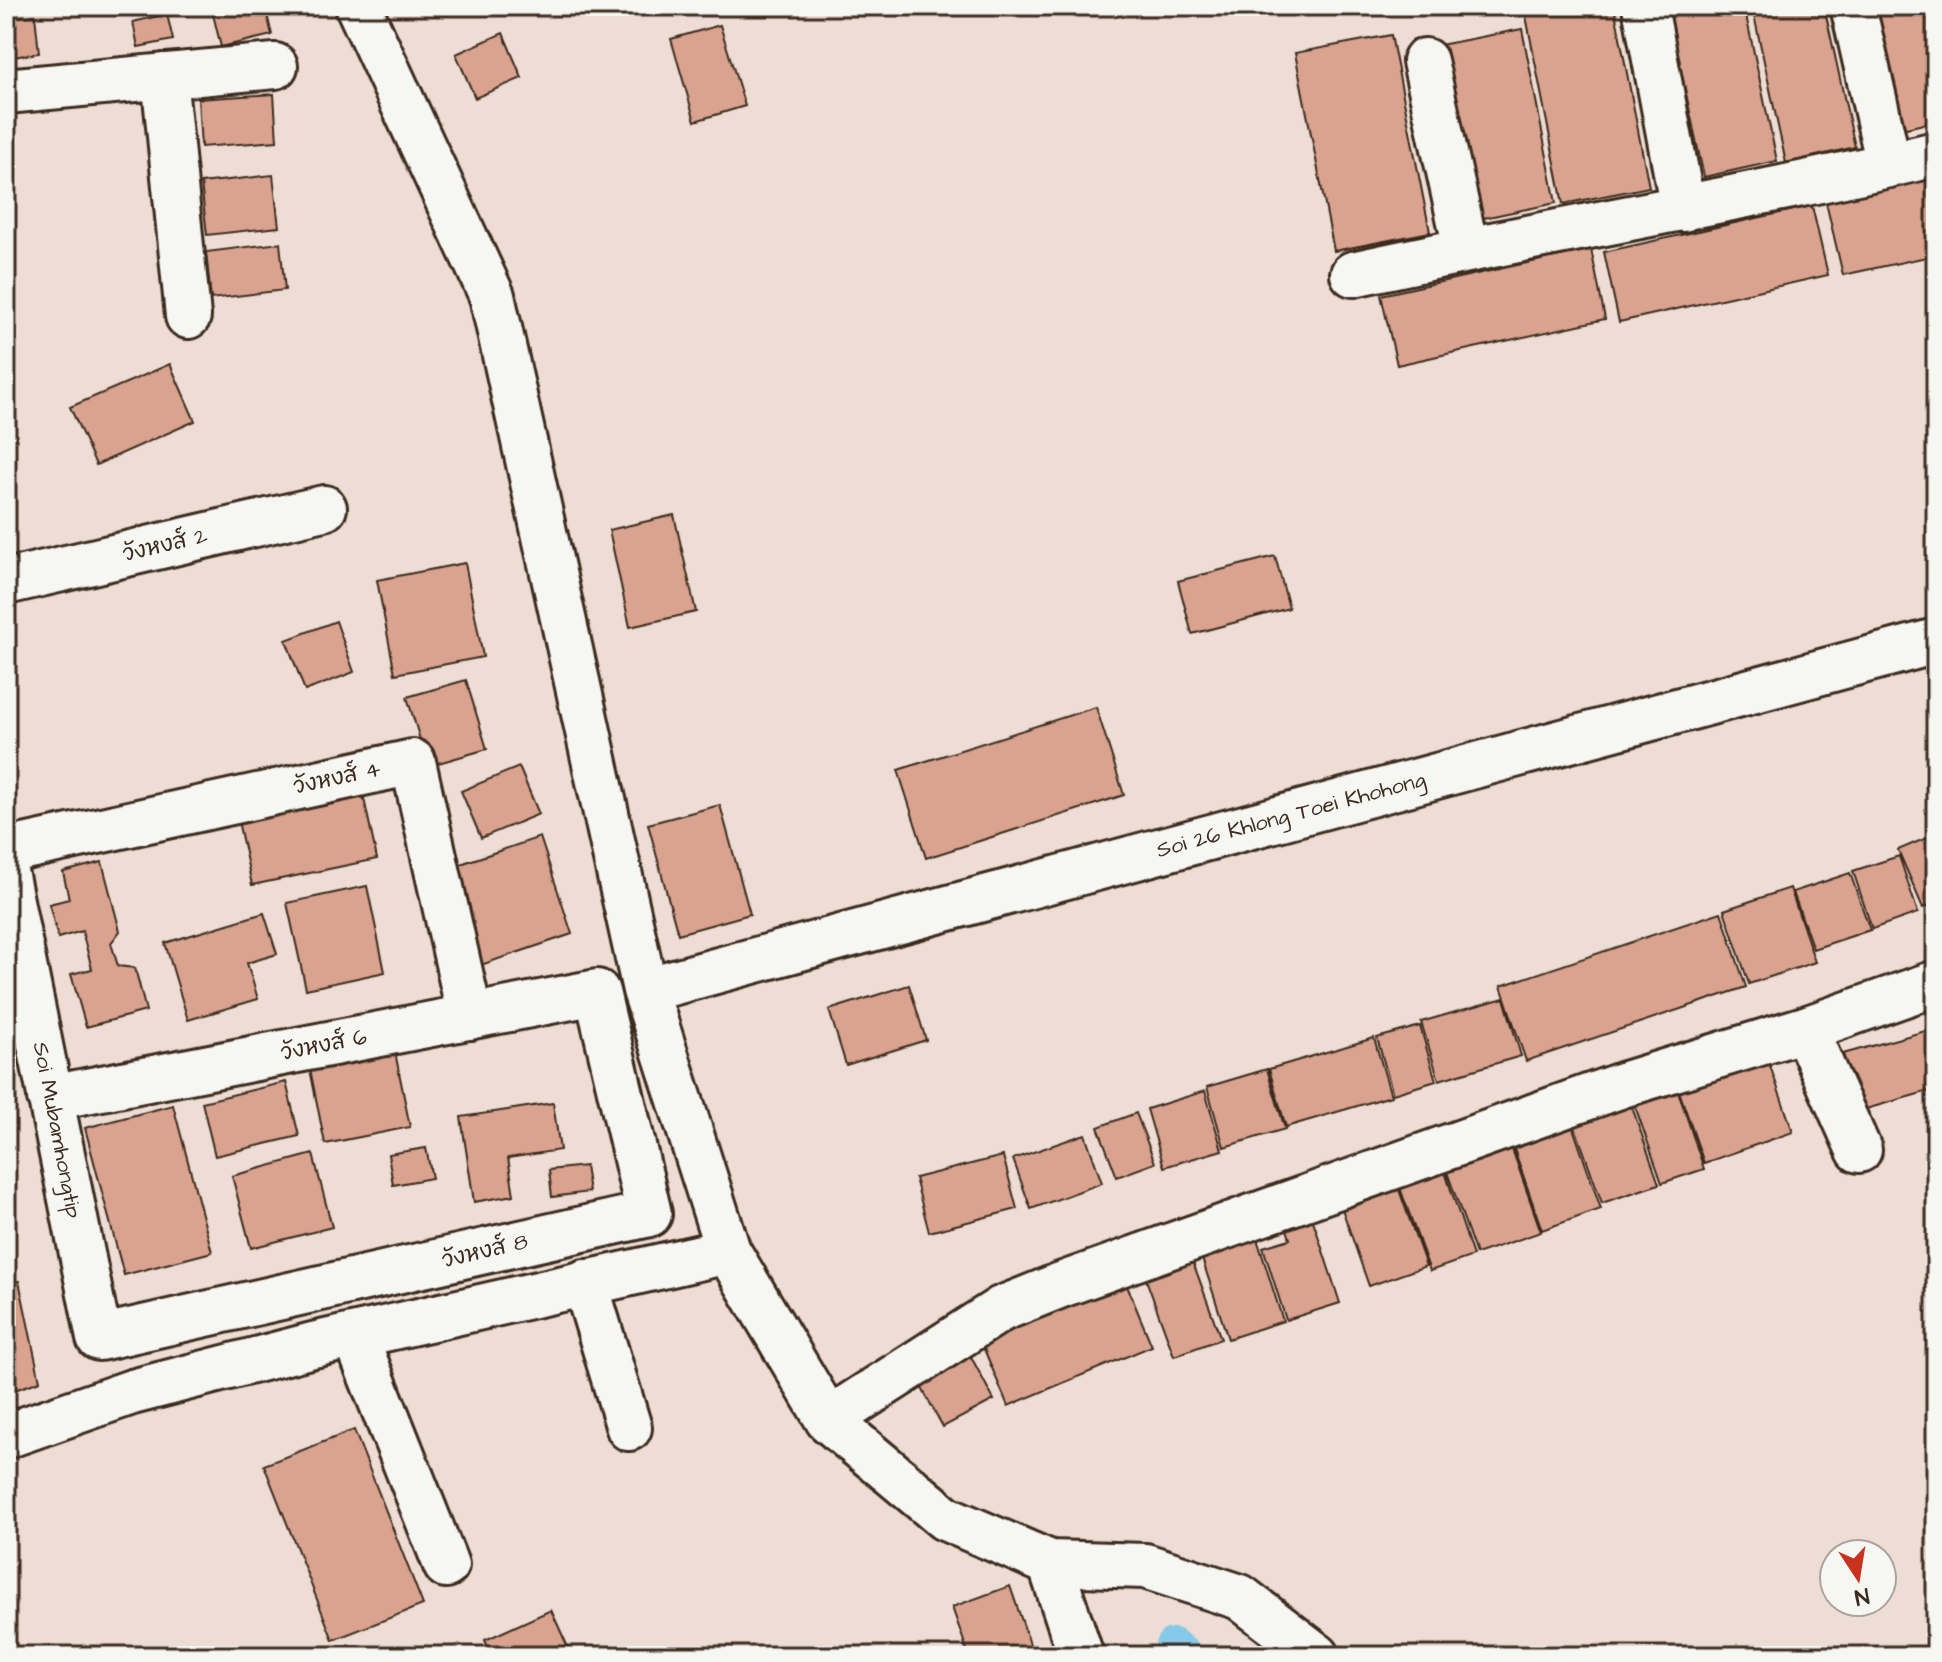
<svg xmlns="http://www.w3.org/2000/svg" width="1942" height="1662" viewBox="0 0 1942 1662" font-family="'Architects Daughter','Playpen Sans Thai',sans-serif">
  <rect width="100%" height="100%" fill="#edddd4"/>
  <filter id="ink" filterUnits="userSpaceOnUse"><feTurbulence type="fractalNoise" baseFrequency=".0125" numOctaves="2"/><feDisplacementMap in="SourceGraphic" scale="16" xChannelSelector="R" yChannelSelector="G"/><feConvolveMatrix kernelMatrix="1 2 1 2 8 2 1 2 1" color-interpolation-filters="sRGB"/></filter>
  <g filter="url(#ink)">
    <g fill="none" stroke-linecap="round" stroke-linejoin="round">
      <path stroke="#87c9e8" stroke-width="36" d="M1173 1646 1185 1656"/>
    </g>
    <path fill="#d9a38f" stroke="#3b2a1e" stroke-width="2" d="M211 6H265L272 35 221 47Z
      M1549 6H1614L1649 187 1563 204 1525 11Z
      M1667 6H1744L1777 161 1704 177Z
      M1752 6H1824L1855 147 1786 163Z
      M1871 6H1930L1936 33V121L1898 130Z
      M167 14 173 40 138 47 133 22Z
      M35 15 39 53 6 58V19Z
      M720 25 745 106 695 121 671 39Z
      M1522 29 1556 203 1474 220 1440 45Z
      M503 33 522 78 475 98 456 54Z
      M1391 35 1430 232 1334 251 1295 53Z
      M274 94 277 141 201 147 198 99Z
      M1936 170V255L1843 275 1824 194Z
      M273 175 279 227 207 235 201 183Z
      M1812 206 1828 275 1619 322 1604 252Z
      M280 243 285 290 211 299 206 252Z
      M1591 249 1605 319 1397 365 1381 295Z
      M170 364 195 421 96 465 70 407Z
      M674 515 696 612 630 627 609 530Z
      M1275 556 1289 608 1192 634 1178 581Z
      M465 563 483 657 395 674 377 580Z
      M336 621 354 672 305 691 286 640Z
      M466 680 487 749 428 766 407 697Z
      M1096 707 1124 795 926 858 898 770Z
      M519 767 539 814 481 838 461 791Z
      M363 794 377 859 252 885 238 821Z
      M720 805 750 914 678 934 648 824Z
      M1936 834V903L1923 908 1898 850Z
      M540 837 572 934 478 966 446 869Z
      M1899 856 1918 913 1872 929 1853 871Z
      M102 862 120 931 111 943 118 966 135 968 146 1011 86 1027 71 974 92 969 82 931 58 938 49 904 69 899 63 872Z
      M1850 873 1870 930 1813 949 1793 892Z
      M367 886 385 972 306 989 287 903Z
      M1790 888 1815 962 1749 984 1724 910Z
      M1721 912 1746 987 1526 1061 1501 986Z
      M264 913 277 954 247 963 258 999 188 1020 165 943Z
      M909 985 926 1040 846 1065 829 1010Z
      M1504 998 1521 1056 1439 1080 1421 1022Z
      M1420 1026 1436 1081 1393 1094 1377 1038Z
      M1936 1028V1089L1859 1111 1843 1054Z
      M1374 1038 1391 1096 1286 1127 1269 1069Z
      M395 1052 410 1127 325 1144 310 1069Z
      M1767 1057 1793 1132 1704 1163 1678 1088Z
      M1267 1069 1285 1129 1224 1147 1207 1087Z
      M286 1082 299 1136 215 1156 202 1102Z
      M1677 1088 1704 1169 1662 1183 1634 1103Z
      M1205 1091 1222 1150 1164 1167 1147 1109Z
      M553 1103 560 1150 508 1158 514 1195 474 1202 461 1117Z
      M1631 1104 1659 1184 1602 1203 1574 1124Z
      M173 1105 212 1252 124 1275 85 1128Z
      M1136 1113 1155 1163 1117 1177 1098 1127Z
      M1572 1125 1601 1209 1542 1230 1513 1146Z
      M1085 1134 1102 1183 1031 1209 1013 1159Z
      M1511 1146 1541 1232 1476 1254 1446 1169Z
      M426 1148 432 1178 393 1185 388 1154Z
      M313 1154 332 1227 251 1248 232 1176Z
      M1003 1156 1017 1209 929 1232 915 1178Z
      M585 1166 589 1192 552 1197 549 1170Z
      M1444 1169 1473 1256 1430 1271 1399 1185Z
      M1398 1187 1426 1266 1369 1286 1341 1206Z
      M1310 1211 1340 1303 1286 1320 1263 1247 1290 1239 1284 1219Z
      M1253 1226 1283 1321 1228 1339 1197 1243Z
      M1190 1254 1221 1339 1174 1356 1143 1271Z
      M19 1281 40 1381 6 1393V1284Z
      M1125 1281 1152 1346 1008 1406 981 1342Z
      M969 1353 994 1400 943 1427 918 1381Z
      M354 1430 423 1605 333 1640 264 1465Z
      M1010 1586 1034 1656H969L952 1607Z
      M551 1610 572 1656H492L485 1640Z"/>
    <g fill="none" stroke-linecap="round" stroke-linejoin="round">
      <g stroke="#3b2a1e" stroke-width="50">
        <path id="minor" d="M358 6 492 296 645 990 728 1251 828 1420 945 1518 1050 1563 1145 1566 1240 1597 1317 1656
          M1645 6 1683 209
          M1853 6 1889 165
          M1425 61 1466 249
          M164 76 188 316
          M6 91 275 66
          M1353 274C1547 231 1743 200 1936 154
          M6 582 324 508
          M6 851 413 762 470 1017
          M6 876 99 1338 649 1214 597 992 50 1098
          M645 990 1936 641
          M1805 1029 1859 1150
          M585 1282 629 1428
          M355 1336 446 1565
          M828 1420 1001 1309 1061 1285 1622 1085 1805 1029 1936 983
          M6 1436 132 1392 313 1345 728 1251
          M1050 1563 1081 1656"/>
      </g>
      <use href="#minor" stroke="#f6f6f2" stroke-width="44"/>
    </g>
  </g>
  <g text-anchor="middle" dominant-baseline="central" stroke-width="6" stroke-linejoin="round" paint-order="stroke">
    <g font-size="22" fill="#3b2a1e" stroke="#f6f6f2">
      <text transform="translate(165 545) rotate(-13)">วังหงส์ 2</text>
      <text transform="translate(337 778) rotate(-12)">วังหงส์ 4</text>
      <text transform="translate(1291 815) rotate(-15)">Soi 26 Khlong Toei Khohong</text>
      <text transform="translate(324 1045) rotate(-11)">วังหงส์ 6</text>
      <text transform="translate(57 1130) rotate(79)">Soi Mubamhongtip</text>
      <text transform="translate(485 1251) rotate(-13)">วังหงส์ 8</text>
    </g>
  </g>
  <rect width="1942" height="1662" fill="none" stroke="#f6f6f2" stroke-width="32"/>
  <rect x="16" y="16" width="1910" height="1630" fill="none" stroke="#3b2a1e" stroke-width="3" filter="url(#ink)"/>
  <g transform="translate(1858 1578) rotate(168)"><circle r="38" fill="#f6f6f2" stroke="#aba49d" stroke-width="2"/>
  <path d="M0-6L14 30L0 20L-14 30Z" fill="#c8321e"/>
  <text y="-12" font-size="22" font-weight="bold" text-anchor="middle" fill="#3b2a1e">N</text>
  </g>
</svg>
